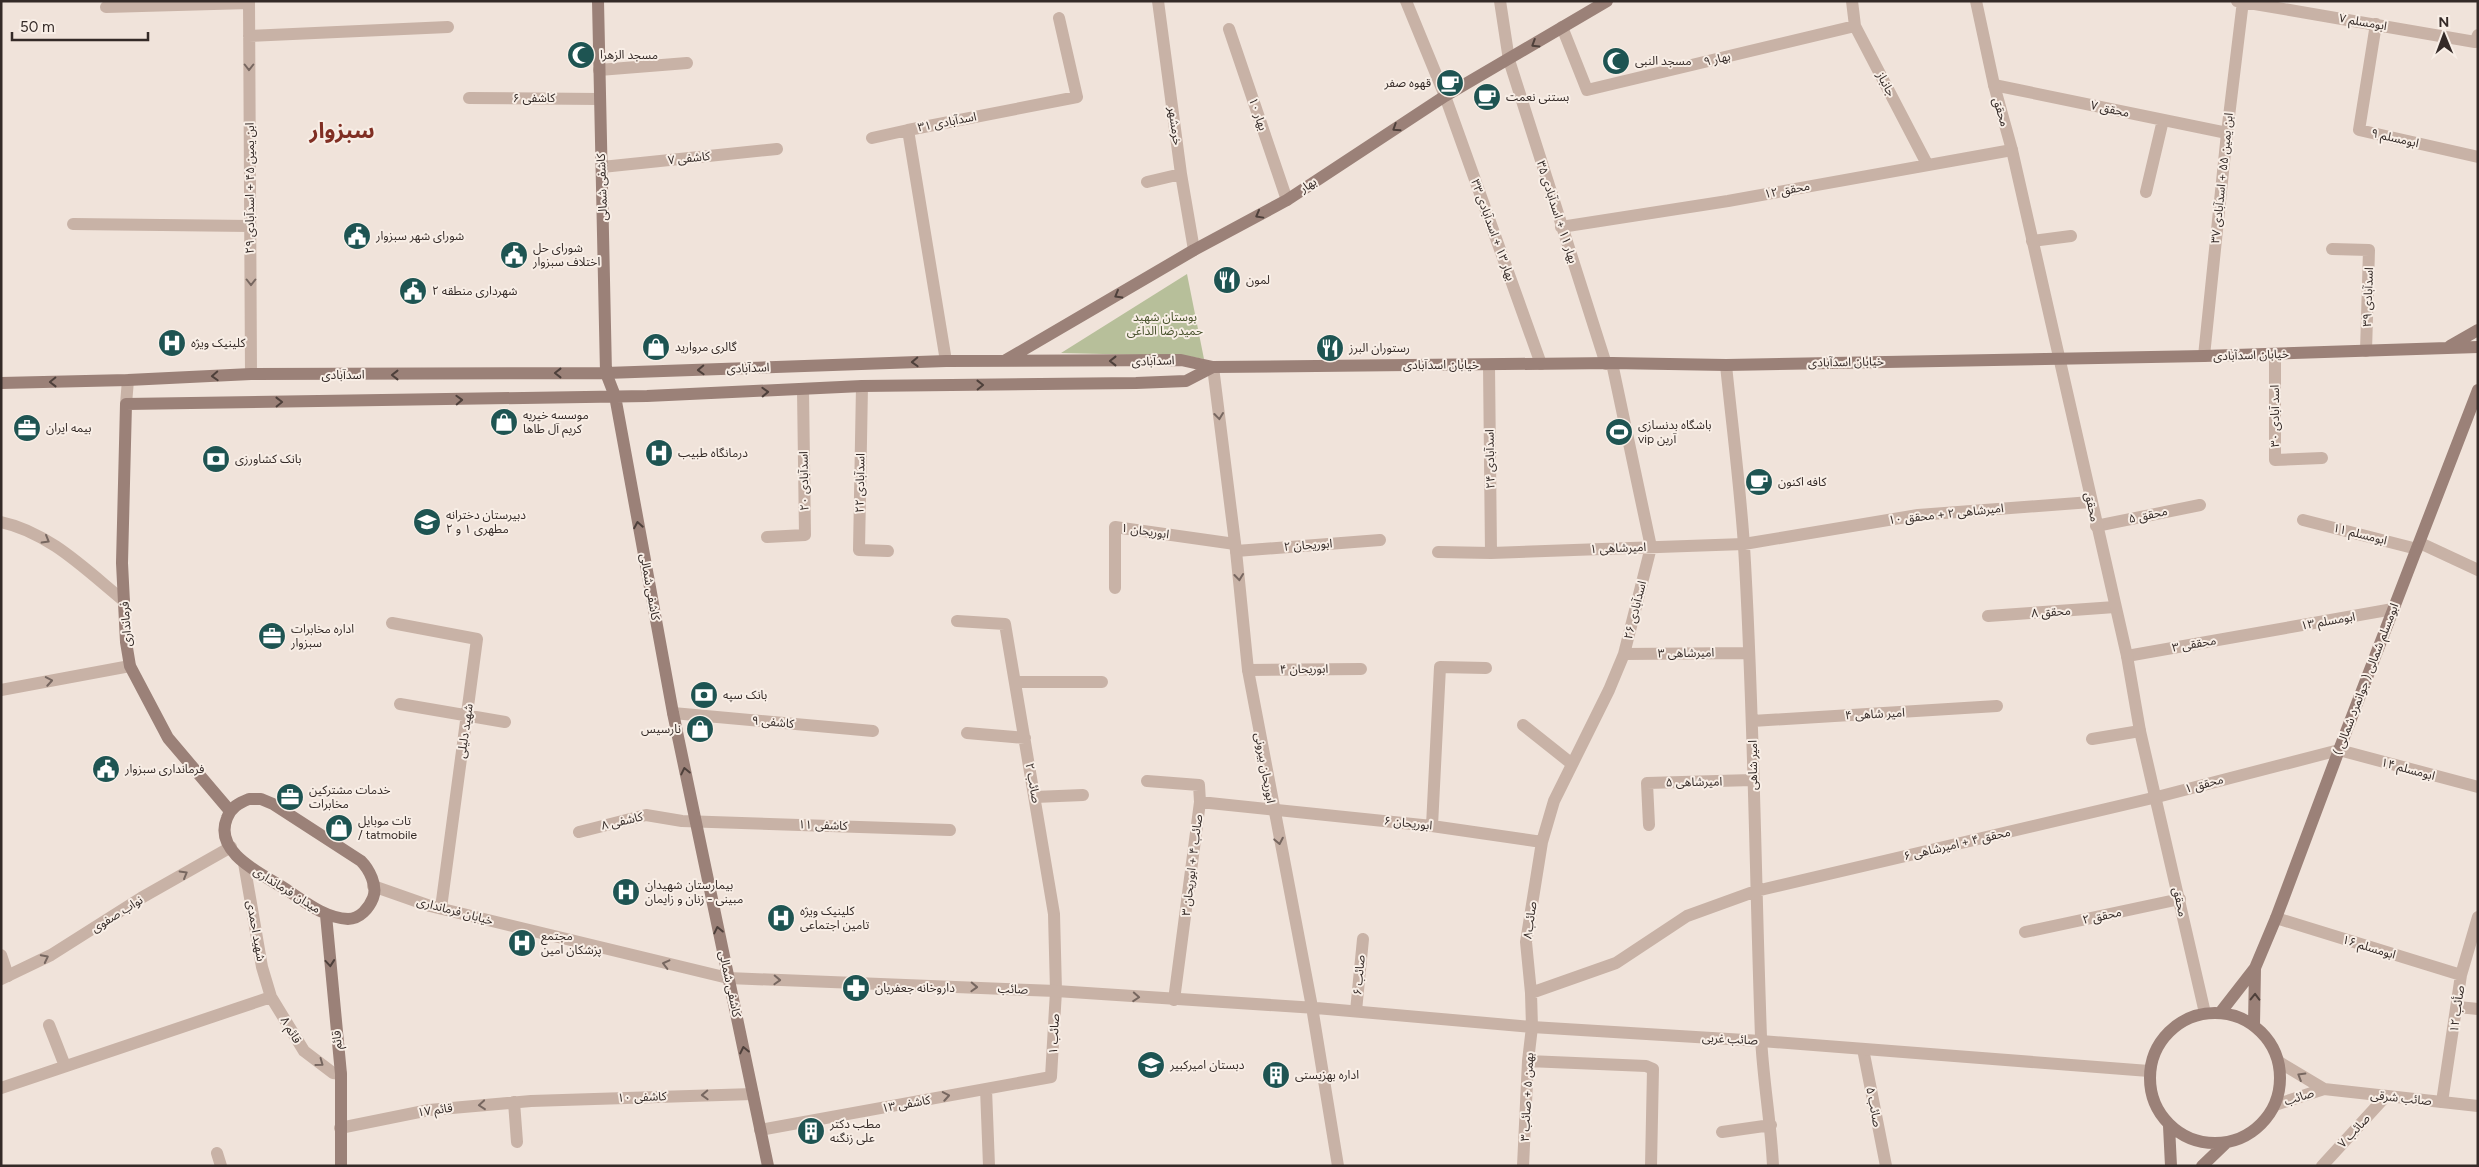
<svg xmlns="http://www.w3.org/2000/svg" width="2479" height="1167" viewBox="0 0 2479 1167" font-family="Figtree,'Noto Sans Arabic',sans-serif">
  <rect width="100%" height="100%" fill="#f0e3da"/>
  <path fill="#b7bf9a" d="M1187 274 1204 359 1187 356 1061 353Z"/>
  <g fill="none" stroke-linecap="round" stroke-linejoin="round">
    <path stroke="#c8b2a6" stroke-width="12" d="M249 1 251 374
      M1158 1 1181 174 1194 250
      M1406 1 1445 96 1541 364
      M1500 1 1509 60 1606 364
      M1852 1 1855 26 1927 164
      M2237 1 2475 42 2478 35
      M106 7 249 3
      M2376 24 2359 130 2478 157
      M1562 27 1587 90 1855 26
      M1229 29 1287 200
      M249 36 448 27
      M599 70 687 63
      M1994 85 2227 133
      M469 98 599 99
      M872 138 908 130
      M602 167 777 149
      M1147 182 1181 174
      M2146 192 2163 120
      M73 224 250 226
      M1561 227 1728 201 2012 150
      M2032 241 2071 236
      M2332 249 2369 250 2366 351
      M2275 354V460L2322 458
      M2204 356 2227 133 2243 1
      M946 361 908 130 1077 97 1059 18
      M1489 365 1491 553
      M1726 365C1732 425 1740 485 1744 546 1754 709 1755 873 1761 1037 1763 1080 1771 1123 1773 1166
      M862 386 859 550 888 551
      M2303 520 2417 549
      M1 522C49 532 87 571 124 601
      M2096 526 2200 505
      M767 537 805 535 803 390
      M2420 543 2478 570
      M1236 551 1380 540
      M1438 552 1491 553 1744 544 1918 515 2091 502
      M1115 588V527L1235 544
      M1988 616 2115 607
      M392 623 477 639 441 908
      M1624 654 1749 653
      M2127 656 2393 609
      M1248 670 1361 669
      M1015 682H1102
      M1 690 130 666
      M400 704 505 722
      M673 713 873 731
      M1752 721 1997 706
      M1523 725 1572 764
      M967 733 1025 738
      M2092 739 2140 731
      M1147 781 1199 785 1200 802
      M1035 797 1083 795
      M1649 825 1647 783 1752 780
      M1432 826 1440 667 1486 668
      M579 832 646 815 682 821 950 830
      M244 863 262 967 271 997 304 1051 333 1073 341 1074
      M2276 918 2461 975
      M2025 932 2180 899
      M1 955 8 976
      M1531 993 1616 963 1687 916 1756 891 2157 797 2339 750 2478 787
      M1174 1000 1200 802 1432 826 1542 842
      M2458 1007 2478 1009
      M1356 1011 1363 939
      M49 1025 65 1066
      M1863 1049 1886 1166
      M1528 1061 1646 1066 1653 1069 1651 1166
      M1 1088 271 997
      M986 1089 989 1166
      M514 1102 517 1142
      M2442 1102 2461 975 2478 917
      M340 1128 429 1110 531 1101 753 1094
      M760 1130 1051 1077 1056 991 1054 914 1005 624 957 621
      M1722 1132 1771 1125
      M217 1153 221 1166
      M1523 1166 1528 1061 1532 1027 1531 993 1526 942 1542 842 1554 801 1609 690 1624 654 1651 547 1612 363
      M2322 1166 2386 1096"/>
    <path stroke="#c8b2a6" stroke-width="12" d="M1976 1 1994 85 2012 150 2127 656 2140 731 2205 1013
      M1213 367 1236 551 1248 670 1312 1007 1338 1166
      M126 404 128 380
      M373 886 430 906 728 978 1056 991 1316 1008 1532 1027 1761 1041 2149 1071
      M1 979 51 955 141 898 231 847
      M2279 1062 2324 1089
      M2275 1105 2324 1089 2478 1106"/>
    <path stroke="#9b8178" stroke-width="12" d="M598 1 606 373 615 396 673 713 768 1166
      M2450 346 2478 330
      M1006 360 1194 250 1287 200 1445 96 1607 1
      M1 383 128 380 251 374 606 373 946 361 1181 360 1213 367 1612 363 1726 365 2204 356 2478 347
      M249 799H261L273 804 361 861C369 869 378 886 373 898 369 908 360 919 348 919 324 918 304 901 284 888 260 873 213 852 227 818 231 807 239 803 249 799Z
      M230 811 168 738 130 666 126 642 122 563 126 404 647 396 862 386 1136 383 1186 381 1213 367
      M326 915 341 1074V1166
      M2150 1078a65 65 0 1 1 130 0a65 65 0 1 1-130 0Z
      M2220 1013 2255 968 2276 918 2339 750 2478 390
      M2254 1025 2255 968
      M2169 1126 2171 1166
      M2202 1166 2226 1143"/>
  </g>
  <defs><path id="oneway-chevron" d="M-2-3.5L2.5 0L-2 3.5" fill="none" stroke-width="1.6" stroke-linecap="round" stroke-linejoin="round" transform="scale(1.25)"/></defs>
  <g stroke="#4e403b">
    <use href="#oneway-chevron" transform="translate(1535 44) rotate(148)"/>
    <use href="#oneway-chevron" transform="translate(1396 128) rotate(147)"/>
    <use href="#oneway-chevron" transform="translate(1259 215) rotate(151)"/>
    <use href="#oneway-chevron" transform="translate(1118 295) rotate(150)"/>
    <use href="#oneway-chevron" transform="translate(1113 361) rotate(-180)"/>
    <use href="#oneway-chevron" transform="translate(915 362) rotate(178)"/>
    <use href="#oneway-chevron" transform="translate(701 370) rotate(178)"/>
    <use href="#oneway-chevron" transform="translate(558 373) rotate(180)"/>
    <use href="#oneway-chevron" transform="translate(395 375) rotate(-180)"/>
    <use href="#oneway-chevron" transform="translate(215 376) rotate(177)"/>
    <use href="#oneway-chevron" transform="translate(53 382) rotate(179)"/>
    <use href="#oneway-chevron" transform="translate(980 385) rotate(-1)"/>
    <use href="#oneway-chevron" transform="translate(765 392) rotate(-2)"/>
    <use href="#oneway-chevron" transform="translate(459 400) rotate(-2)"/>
    <use href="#oneway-chevron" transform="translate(279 402) rotate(-1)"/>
    <use href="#oneway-chevron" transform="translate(638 525) rotate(-100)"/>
    <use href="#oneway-chevron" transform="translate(685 771) rotate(-102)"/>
    <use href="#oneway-chevron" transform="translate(718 930) rotate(-102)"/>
    <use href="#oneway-chevron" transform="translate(330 963) rotate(85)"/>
    <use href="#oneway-chevron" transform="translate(2255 997) rotate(-89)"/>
    <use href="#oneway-chevron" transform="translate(744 1050) rotate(-102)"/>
  </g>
  <g stroke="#776760">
    <use href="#oneway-chevron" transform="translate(249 67) rotate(90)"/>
    <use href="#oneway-chevron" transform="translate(251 282) rotate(90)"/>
    <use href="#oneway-chevron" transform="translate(1219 416) rotate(83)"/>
    <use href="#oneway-chevron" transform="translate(46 540) rotate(30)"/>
    <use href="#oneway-chevron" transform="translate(1239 577) rotate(84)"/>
    <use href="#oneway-chevron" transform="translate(49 681) rotate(-10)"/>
    <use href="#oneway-chevron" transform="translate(1279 841) rotate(79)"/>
    <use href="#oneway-chevron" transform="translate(184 874) rotate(-30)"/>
    <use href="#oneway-chevron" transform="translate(45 958) rotate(-27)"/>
    <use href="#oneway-chevron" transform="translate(666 964) rotate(-166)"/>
    <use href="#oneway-chevron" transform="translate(777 980) rotate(2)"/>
    <use href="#oneway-chevron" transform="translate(974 987) rotate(2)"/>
    <use href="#oneway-chevron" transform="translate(1136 997) rotate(4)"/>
    <use href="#oneway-chevron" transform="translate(320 1063) rotate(36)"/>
    <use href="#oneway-chevron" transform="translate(2301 1076) rotate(-149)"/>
    <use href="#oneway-chevron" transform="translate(705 1095) rotate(178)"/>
    <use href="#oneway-chevron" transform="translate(946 1096) rotate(-10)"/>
    <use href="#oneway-chevron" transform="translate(482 1105) rotate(175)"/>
  </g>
  <defs>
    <g id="mosque-disc" transform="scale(1.4375)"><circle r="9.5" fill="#1e5452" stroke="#f8eee6"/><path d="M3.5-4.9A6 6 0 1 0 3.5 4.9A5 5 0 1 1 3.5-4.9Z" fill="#fff"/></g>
    <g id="cafe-disc" transform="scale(1.4375)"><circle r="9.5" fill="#1e5452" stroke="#f8eee6"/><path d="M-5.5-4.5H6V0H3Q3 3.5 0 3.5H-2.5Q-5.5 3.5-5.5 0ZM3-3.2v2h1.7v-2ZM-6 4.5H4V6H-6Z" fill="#fff"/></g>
    <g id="civic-disc" transform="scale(1.4375)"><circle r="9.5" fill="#1e5452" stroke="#f8eee6"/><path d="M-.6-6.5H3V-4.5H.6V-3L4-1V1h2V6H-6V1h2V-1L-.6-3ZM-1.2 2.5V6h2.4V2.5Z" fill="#fff"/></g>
    <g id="restaurant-disc" transform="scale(1.4375)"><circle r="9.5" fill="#1e5452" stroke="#f8eee6"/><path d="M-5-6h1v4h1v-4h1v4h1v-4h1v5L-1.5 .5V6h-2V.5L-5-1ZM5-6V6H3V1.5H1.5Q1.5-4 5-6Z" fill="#fff"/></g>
    <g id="hospital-disc" transform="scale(1.4375)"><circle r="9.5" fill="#1e5452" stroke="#f8eee6"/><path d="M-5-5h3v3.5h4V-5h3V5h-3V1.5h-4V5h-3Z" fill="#fff"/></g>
    <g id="shop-disc" transform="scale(1.4375)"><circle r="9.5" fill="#1e5452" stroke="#f8eee6"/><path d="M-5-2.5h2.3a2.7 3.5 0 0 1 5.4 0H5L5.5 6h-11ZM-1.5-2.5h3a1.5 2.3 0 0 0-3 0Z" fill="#fff"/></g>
    <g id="office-disc" transform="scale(1.4375)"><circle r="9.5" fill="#1e5452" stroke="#f8eee6"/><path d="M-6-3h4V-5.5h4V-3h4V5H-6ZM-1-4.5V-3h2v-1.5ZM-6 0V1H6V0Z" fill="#fff"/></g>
    <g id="stadium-disc" transform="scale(1.4375)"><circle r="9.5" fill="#1e5452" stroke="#f8eee6"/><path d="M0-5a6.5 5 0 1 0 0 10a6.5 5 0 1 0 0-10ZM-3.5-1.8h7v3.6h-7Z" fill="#fff"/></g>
    <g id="bank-disc" transform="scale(1.4375)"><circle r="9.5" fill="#1e5452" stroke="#f8eee6"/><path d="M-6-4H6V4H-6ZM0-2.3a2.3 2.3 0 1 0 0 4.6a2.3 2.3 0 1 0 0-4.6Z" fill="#fff"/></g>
    <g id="school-disc" transform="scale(1.4375)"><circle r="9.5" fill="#1e5452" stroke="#f8eee6"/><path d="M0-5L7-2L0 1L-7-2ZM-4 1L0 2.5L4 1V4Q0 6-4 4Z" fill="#fff"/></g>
    <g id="pharmacy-disc" transform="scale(1.4375)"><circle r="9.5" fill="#1e5452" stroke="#f8eee6"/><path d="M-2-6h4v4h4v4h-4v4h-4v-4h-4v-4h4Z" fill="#fff"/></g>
    <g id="building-disc" transform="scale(1.4375)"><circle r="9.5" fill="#1e5452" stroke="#f8eee6"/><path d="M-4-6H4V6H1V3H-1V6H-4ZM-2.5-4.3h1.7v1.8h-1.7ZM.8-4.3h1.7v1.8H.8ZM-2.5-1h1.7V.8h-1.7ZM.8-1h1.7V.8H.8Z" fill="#fff"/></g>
  </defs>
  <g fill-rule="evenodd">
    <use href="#mosque-disc" x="581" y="55"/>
    <use href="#mosque-disc" x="1616" y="61"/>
    <use href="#cafe-disc" x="1450" y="83"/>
    <use href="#cafe-disc" x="1487" y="97"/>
    <use href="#civic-disc" x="357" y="236"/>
    <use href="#civic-disc" x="514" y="255"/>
    <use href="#restaurant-disc" x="1227" y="280"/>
    <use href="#civic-disc" x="413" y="291"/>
    <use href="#hospital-disc" x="172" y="343"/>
    <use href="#shop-disc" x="656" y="347"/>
    <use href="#restaurant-disc" x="1330" y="348"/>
    <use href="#shop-disc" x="504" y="422"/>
    <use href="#office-disc" x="27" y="428"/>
    <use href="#stadium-disc" x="1619" y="432"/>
    <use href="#hospital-disc" x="659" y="453"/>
    <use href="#bank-disc" x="216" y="459"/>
    <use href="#cafe-disc" x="1759" y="482"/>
    <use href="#school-disc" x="427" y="522"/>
    <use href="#office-disc" x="272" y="636"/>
    <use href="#bank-disc" x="704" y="695"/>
    <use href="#shop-disc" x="700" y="729"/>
    <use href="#civic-disc" x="106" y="769"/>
    <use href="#office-disc" x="290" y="797"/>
    <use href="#shop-disc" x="339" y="828"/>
    <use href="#hospital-disc" x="626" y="892"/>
    <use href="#hospital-disc" x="781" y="918"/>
    <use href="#hospital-disc" x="522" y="943"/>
    <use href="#pharmacy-disc" x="856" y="988"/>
    <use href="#school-disc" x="1151" y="1065"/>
    <use href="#building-disc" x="1276" y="1075"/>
    <use href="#building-disc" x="811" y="1131"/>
  </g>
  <g text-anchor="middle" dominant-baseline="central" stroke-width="4" stroke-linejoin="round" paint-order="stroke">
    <g font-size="12" fill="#342a27" stroke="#f8eee6">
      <text transform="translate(2363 22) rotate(10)">ابومسلم ۷</text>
      <text transform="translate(1717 59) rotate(-13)">بهار ۹</text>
      <text transform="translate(1886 84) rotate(62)">جانباز</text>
      <text x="534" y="98">کاشفی ۶</text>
      <text transform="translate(2110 109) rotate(12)">محقق ۷</text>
      <text transform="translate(2001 112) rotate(74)">محقق</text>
      <text transform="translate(1258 114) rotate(71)">بهار ۱۰</text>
      <text transform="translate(947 122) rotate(-11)">اسدآبادی ۳۱</text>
      <text transform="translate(1175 126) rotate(82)">خرمشهر</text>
      <text transform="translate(2395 138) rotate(13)">ابومسلم ۹</text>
      <text transform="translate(689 158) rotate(-6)">کاشفی ۷</text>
      <text transform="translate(2222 178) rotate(-84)">ابن یمین ۵۵ + اسدآبادی ۳۷</text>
      <text transform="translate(1308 185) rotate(-33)">بهار</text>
      <text transform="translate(602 187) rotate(-92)">کاشفی شمالی</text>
      <text transform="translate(250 188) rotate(-90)">ابن یمین ۴۵ + اسدآبادی ۲۹</text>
      <text transform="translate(1787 190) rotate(-11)">محقق ۱۲</text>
      <text transform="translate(1557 212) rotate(72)">بهار ۱۱ + اسدآبادی ۳۵</text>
      <text transform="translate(1493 230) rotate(70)">بهار ۱۳ + اسدآبادی ۳۳</text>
      <text transform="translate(2368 297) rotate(-88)">اسدآبادی ۳۹</text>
      <text transform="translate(2251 355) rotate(-2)">خیابان اسدآبادی</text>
      <text transform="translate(1153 361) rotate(-2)">اسدآبادی</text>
      <text transform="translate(1846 362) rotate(-1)">خیابان اسدآبادی</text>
      <text x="1441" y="365">خیابان اسدآبادی</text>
      <text transform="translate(748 368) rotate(-2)">اسدآبادی</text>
      <text x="343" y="375">اسدآبادی</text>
      <text transform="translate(2275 416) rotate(-90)">اسد آبادی ۳۰</text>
      <text transform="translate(1490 459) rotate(-91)">اسدآبادی ۲۴</text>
      <text transform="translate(804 481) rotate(-91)">اسدآبادی ۲۰</text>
      <text transform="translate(860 483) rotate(-89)">اسدآبادی ۲۲</text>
      <text transform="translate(2092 507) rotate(78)">محقق</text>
      <text transform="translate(1946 514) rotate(-6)">امیرشاهی ۲ + محقق ۱۰</text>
      <text transform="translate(2148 515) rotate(-12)">محقق ۵</text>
      <text transform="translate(1145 531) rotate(8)">ابوریحان ۱</text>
      <text transform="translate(2360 534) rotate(14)">ابومسلم ۱۱</text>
      <text transform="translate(1308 545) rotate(-4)">ابوریحان ۲</text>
      <text transform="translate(1618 548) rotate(-2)">امیرشاهی ۱</text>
      <text transform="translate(650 587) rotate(80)">کاشفی شمالی</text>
      <text transform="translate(1635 610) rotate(-76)">اسدآبادی ۲۶</text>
      <text transform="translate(2051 612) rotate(-4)">محقق ۸</text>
      <text transform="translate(2328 621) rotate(-10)">ابومسلم ۱۳</text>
      <text transform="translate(126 624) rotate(-94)">فرمانداری</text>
      <text transform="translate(2194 644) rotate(-10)">محققی ۳</text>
      <text transform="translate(1686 653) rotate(-1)">امیرشاهی ۳</text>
      <text transform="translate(1304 669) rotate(-1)">ابوریحان ۴</text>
      <text transform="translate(2366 679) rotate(-69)">ابومسلم شمالی ( جوانمرد شمالی )</text>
      <text transform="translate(1875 714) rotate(-3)">امیر شاهی ۴</text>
      <text transform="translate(773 722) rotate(5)">کاشفی ۹</text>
      <text transform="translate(465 731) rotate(-82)">شهید دلیلی</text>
      <text transform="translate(1753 765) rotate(-90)">امیر شاهی</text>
      <text transform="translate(1265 768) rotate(80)">ابوریحان بیرونی</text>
      <text transform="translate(2408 769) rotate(15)">ابومسلم ۱۴</text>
      <text transform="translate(1694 782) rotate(-1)">امیرشاهی ۵</text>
      <text transform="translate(1033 783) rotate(80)">صائب ۲</text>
      <text transform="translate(2204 784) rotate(-15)">محقق ۱</text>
      <text transform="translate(622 821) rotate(-13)">کاشفی ۸</text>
      <text transform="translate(1408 823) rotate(6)">ابوریحان ۶</text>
      <text transform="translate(823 825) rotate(2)">کاشفی ۱۱</text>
      <text transform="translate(1957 844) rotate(-13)">محقق ۴ + امیرشاهی ۶</text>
      <text transform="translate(1192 865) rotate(-83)">صائب ۴ + ابوریحان ۳</text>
      <text transform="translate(287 890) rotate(32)">میدان فرمانداری</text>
      <text transform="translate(2180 902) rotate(78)">محقق</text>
      <text transform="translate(455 911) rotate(15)">خیابان فرمانداری</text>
      <text transform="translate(117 914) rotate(-32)">نواب صفوی</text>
      <text transform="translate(2102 916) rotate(-12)">محقق ۲</text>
      <text transform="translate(1530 920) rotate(-82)">صائب۸</text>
      <text transform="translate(256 931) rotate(80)">شهید احمدی</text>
      <text transform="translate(2369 947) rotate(17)">ابومسلم ۱۶</text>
      <text transform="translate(1359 975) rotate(-85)">صائب ۶</text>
      <text transform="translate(730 984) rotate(78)">کاشفی شمالی</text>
      <text transform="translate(1013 989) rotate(2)">صائب</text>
      <text transform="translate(2457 1009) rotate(-82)">صأئب ۱۲</text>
      <text transform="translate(291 1030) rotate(59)">قائم ۸</text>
      <text transform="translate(1054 1034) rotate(-87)">صائب ۱</text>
      <text transform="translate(1730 1039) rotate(3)">صائب غربی</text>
      <text transform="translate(337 1040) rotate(-95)">قائم</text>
      <text transform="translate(642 1097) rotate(-2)">کاشفی ۱۰</text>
      <text transform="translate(1527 1097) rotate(-87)">بهمن ۵ + صائب ۳</text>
      <text transform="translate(2299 1097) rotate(-18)">صائب</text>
      <text transform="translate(2401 1098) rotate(6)">صائب شرقی</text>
      <text transform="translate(906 1104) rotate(-10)">کاشفی ۱۳</text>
      <text transform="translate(1874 1107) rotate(79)">صائب ۵</text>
      <text transform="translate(435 1110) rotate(-8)">قائم ۱۷</text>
      <text transform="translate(2354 1131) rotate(-47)">صائب ۷</text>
    </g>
    <g font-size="12" fill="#342a27" stroke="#f8eee6" text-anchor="start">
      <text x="600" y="55">مسجد الزهرا</text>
      <text x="1635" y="61">مسجد النبی</text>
      <text x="1431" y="83" text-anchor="end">قهوه صفر</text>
      <text x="1506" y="97">بستنی نعمت</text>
      <text x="376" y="236">شورای شهر سبزوار</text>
      <text x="533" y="248">شورای حل<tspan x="533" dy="14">اختلاف سبزوار</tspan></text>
      <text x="1246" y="280">لمون</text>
      <text x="432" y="291">شهرداری منطقه ۲</text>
      <text x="191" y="343">کلینیک ویژه</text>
      <text x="675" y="347">گالری مروارید</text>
      <text x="1349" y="348">رستوران البرز</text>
      <text x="523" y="415">موسسه خیریه<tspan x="523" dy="14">کریم آل طاها</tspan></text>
      <text x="1638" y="425">باشگاه بدنسازی<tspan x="1638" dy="14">vip آرین</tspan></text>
      <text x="46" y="428">بیمه ایران</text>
      <text x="678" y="453">درمانگاه طبیب</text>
      <text x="235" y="459">بانک کشاورزی</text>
      <text x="1778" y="482">کافه اکنون</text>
      <text x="446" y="515">دبیرستان دخترانه<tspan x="446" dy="14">مطهری ۱ و ۲</tspan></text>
      <text x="291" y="629">اداره مخابرات<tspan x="291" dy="14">سبزوار</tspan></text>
      <text x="723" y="695">بانک سپه</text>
      <text x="681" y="729" text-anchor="end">نارسیس</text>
      <text x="125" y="769">فرمانداری سبزوار</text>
      <text x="309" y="790">خدمات مشترکین<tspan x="309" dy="14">مخابرات</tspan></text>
      <text x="358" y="821">تات موبایل<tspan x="358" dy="14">/ tatmobile</tspan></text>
      <text x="645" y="885">بیمارستان شهیدان<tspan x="645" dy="14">مبینی - زنان و زایمان</tspan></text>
      <text x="800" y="911">کلینیک ویژه<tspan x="800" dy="14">تامین اجتماعی</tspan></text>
      <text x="541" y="936">مجتمع<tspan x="541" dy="14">پزشکان امین</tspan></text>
      <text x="875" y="988">داروخانه جعفریان</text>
      <text x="1170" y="1065">دبستان امیرکبیر</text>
      <text x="1295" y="1075">اداره بهزیستی</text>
      <text x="830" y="1124">مطب دکتر<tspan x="830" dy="14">علی زنگنه</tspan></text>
    </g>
    <g font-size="12" fill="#48522c" stroke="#f8eee6">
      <text x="1165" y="317">بوستان شهید<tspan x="1165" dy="14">حمیدرضا الداغی</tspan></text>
    </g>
    <g font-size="22" font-weight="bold" fill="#802e23" stroke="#f8eee6">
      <text x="342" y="130">سبزوار</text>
    </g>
  </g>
  <rect width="2479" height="1167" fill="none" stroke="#342a27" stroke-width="5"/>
  <g transform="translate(2444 35) rotate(359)" stroke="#f8eee6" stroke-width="4" paint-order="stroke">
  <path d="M0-4L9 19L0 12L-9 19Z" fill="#342a27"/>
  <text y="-8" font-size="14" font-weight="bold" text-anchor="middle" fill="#342a27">N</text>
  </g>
  <path d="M12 32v8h136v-8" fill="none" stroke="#342a27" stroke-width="2.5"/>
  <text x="20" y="32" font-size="15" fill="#342a27" stroke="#f8eee6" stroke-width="4" paint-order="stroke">50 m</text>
</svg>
